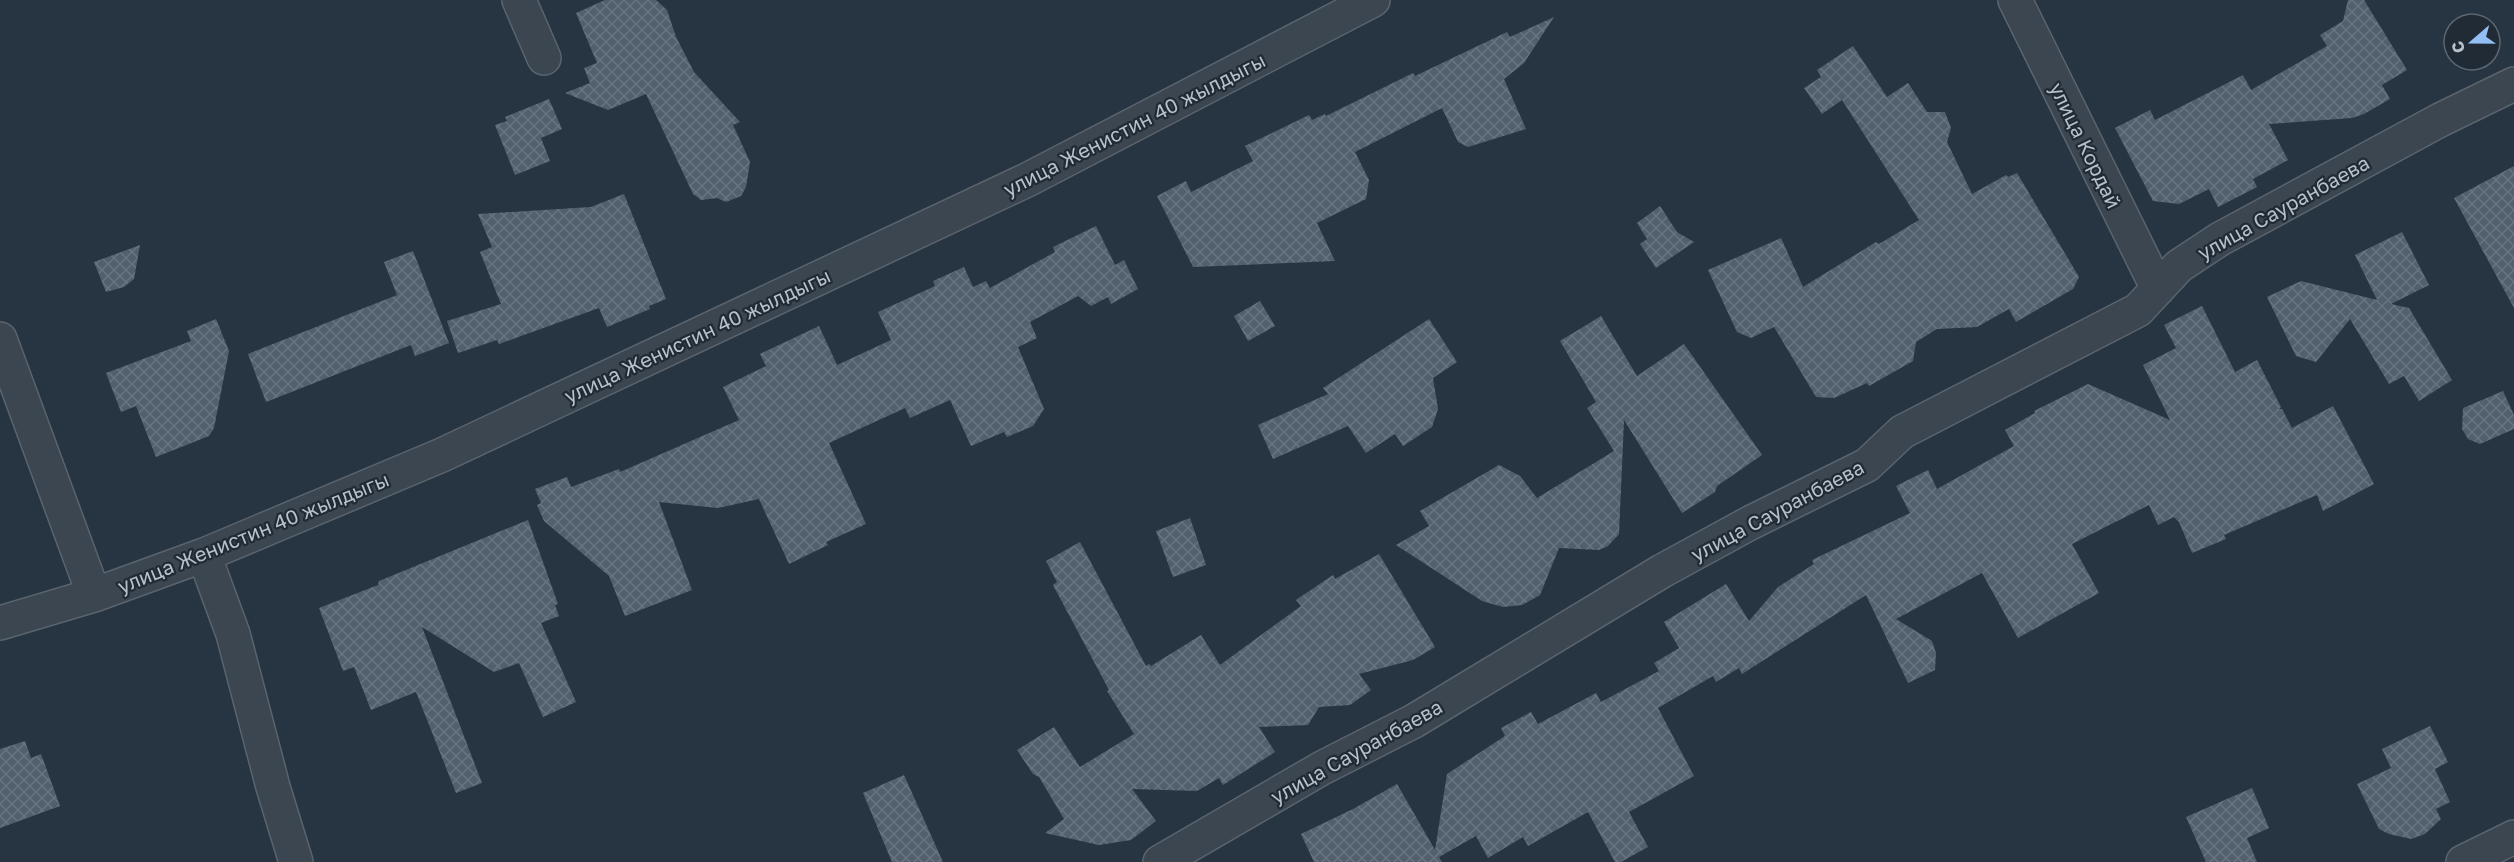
<svg xmlns="http://www.w3.org/2000/svg" width="2514" height="862" viewBox="0 0 2514 862" font-family="'Golos Text',sans-serif">
  <defs>
    <pattern id="building-cross-hatch" width="8" height="8" patternUnits="userSpaceOnUse" patternTransform="scale(1.5)"><rect width="8" height="8" fill="#525f6e"/><path d="M0 0l8 8M0 8l8-8" fill="none" stroke="#697481"/></pattern>
  </defs>
  <rect width="100%" height="100%" fill="#273441"/>
  <path fill="url(#building-cross-hatch)" d="M605 0H656L667 10 676 37 694 72 740 122 733 125 750 162 746 187 741 196 726 202 717 198 701 200 693 194 646 94 608 110 565 93 590 83 584 68 597 63 576 13Z
    M2348 0H2364L2407 70 2382 85 2390 99 2364 114 2352 118 2269 124 2288 160 2253 179 2257 187 2218 207 2209 189 2179 204 2153 201 2115 128 2150 110 2155 120 2243 75 2251 90 2327 46 2320 35 2343 21Z
    M1554 17 1524 63 1504 79 1526 129 1468 147 1458 142 1442 108 1355 152 1369 180 1366 199 1317 223 1335 261 1193 267 1157 196 1186 181 1191 192 1253 161 1245 146 1309 115 1312 120 1325 114 1326 116 1413 73 1415 76 1507 32 1510 37Z
    M1853 46 1887 97 1908 83 1927 112H1945L1951 128 1947 142 1972 194 2006 175 2008 177 2017 173 2079 277 2073 289 2016 322 2009 309 1977 327 1937 329 1916 342 1913 361 1869 386 1867 383 1834 398 1816 397 1774 327 1751 338 1737 332 1708 270 1781 238 1803 287 1876 242 1879 244 1919 220 1842 100 1822 114 1804 88 1821 77 1817 70Z
    M549 99 562 129 541 138 550 161 515 175 495 125 507 121 505 117Z
    M2514 166V308L2454 198Z
    M624 194 666 299 649 306 650 309 607 327 599 308 499 344 497 340 458 353 447 321 501 304 480 252 492 247 478 214 591 207Z
    M1660 206 1677 232 1694 242 1656 268 1640 244 1647 239 1637 223Z
    M1096 226 1115 265 1124 260 1138 289 1111 304 1108 297 1091 306 1078 296 1030 322 1037 338 1018 347 1044 409 1033 426 1007 437 1004 432 971 446 950 400 910 418 905 408 829 443 866 524 826 542 828 545 789 564 759 499 718 508 659 502 692 590 625 616 609 576 544 521 537 505 541 503 535 489 567 477 571 487 619 469 620 472 739 420 723 387 766 366 760 354 819 326 837 365 891 340 878 312 935 286 933 281 964 267 973 287 986 281 990 288 1055 252 1053 247Z
    M2402 232 2429 285 2391 304 2409 308 2452 380 2419 401 2404 376 2389 384 2350 319 2316 362 2296 356 2267 297 2301 281 2377 300 2355 255Z
    M140 245 134 279 124 287 106 292 94 262Z
    M413 251 449 343 415 356 411 345 266 402 248 354 397 295 384 262Z
    M1260 301 1275 326 1248 341 1234 316Z
    M2202 306 2235 372 2257 360 2281 407 2279 409H2282L2292 428 2333 406 2374 484 2323 511 2317 495 2224 535 2226 539 2192 553 2179 522 2174 517 2158 525 2149 505 2072 544 2099 593 2018 638 1982 573 1896 619 1932 641 1936 653 1935 670 1908 683 1866 595 1742 674 1739 668 1716 682 1713 676 1658 708 1694 776 1629 812 1648 847 1621 862H1615L1588 812 1528 846 1523 837 1488 858 1476 836 1439 857 1442 862H1314L1301 834 1353 809 1397 784 1435 850 1447 774 1505 736 1501 728 1531 712 1538 724 1596 693 1601 702 1659 671 1654 663 1679 648 1664 622 1726 584 1749 621 1778 587 1814 564 1812 560 1910 513 1896 486 1928 470 1937 489 2014 446 2005 430 2035 413 2034 411 2088 384 2170 420 2143 365 2176 348 2164 325Z
    M1601 316 1637 376 1684 344 1762 455 1717 486 1715 492 1682 513 1624 420 1619 534 1608 546 1599 550 1559 548 1540 595 1522 605 1503 607 1482 601 1396 545 1429 526 1420 511 1499 465 1520 476 1537 498 1614 451 1587 408 1596 402 1560 341Z
    M216 319 229 351 214 428 209 436 156 457 136 406 121 412 106 373 191 341 187 331Z
    M1429 319 1457 362 1433 378 1438 409 1432 427 1403 446 1395 434 1366 453 1348 426 1273 459 1258 425 1328 394 1323 388Z
    M2503 391 2514 415V429L2480 444 2468 439 2462 429 2463 408Z
    M1190 518 1206 565 1173 577 1156 531Z
    M528 520 558 604 555 605 559 616 541 623 576 702 543 717 519 663 494 672 422 627 482 783 456 793 416 692 371 710 354 667 343 671 319 608 378 585 379 581Z
    M1080 542 1146 666 1149 664 1151 666 1201 635 1220 665 1301 606 1296 600 1333 575 1335 579 1379 554 1435 647 1413 660 1359 674 1371 690 1350 705 1319 707 1308 725 1259 727 1275 752 1223 785 1219 778 1197 791 1132 789 1156 821 1131 840 1099 845 1045 833 1064 819 1039 777 1033 774 1017 750 1054 727 1080 767 1134 734 1107 691 1109 690 1053 585 1057 582 1046 561Z
    M2430 726 2448 762 2435 769 2450 802 2436 809 2441 819 2425 834 2411 839 2389 834 2379 829 2357 784 2391 768 2382 749Z
    M25 741 31 758 41 754 60 806 0 828V749Z
    M904 775 943 862H892L863 793Z
    M2252 788 2269 828 2247 838 2257 862H2206L2186 817Z"/>
  <g fill="none" stroke-linecap="round" stroke-linejoin="round">
    <g stroke="#59646e" stroke-width="36">
      <path id="minor" d="M519 0 544 58
        M2015 0 2158 289
        M0 339 94 595
        M204 555 233 634 273 787 296 862
        M0 623 94 595 204 555 442 455 1027 180 1373 0
        M1160 862 1322 768 1414 721 1662 571 1750 523 1867 465 1902 432 2138 310 2179 266 2220 239 2440 120 2514 84
        M2463 862 2514 837"/>
    </g>
    <use href="#minor" stroke="#3b4651" stroke-width="33"/>
  </g>
  <g text-anchor="middle" dominant-baseline="central" stroke-width="4.5" stroke-linejoin="round" paint-order="stroke">
    <g font-size="20" fill="#b8c1cb" stroke="#202b36">
      <text transform="translate(1134 124) rotate(-27)">улица Женистин 40 жылдыгы</text>
      <text transform="translate(2086 145) rotate(64)">улица Кордай</text>
      <text transform="translate(2283 207) rotate(-29)">улица Сауранбаева</text>
      <text transform="translate(697 335) rotate(-25)">улица Женистин 40 жылдыгы</text>
      <text transform="translate(1777 510) rotate(-28)">улица Сауранбаева</text>
      <text transform="translate(253 532) rotate(-22)">улица Женистин 40 жылдыгы</text>
      <text transform="translate(1356 751) rotate(-29)">улица Сауранбаева</text>
    </g>
  </g>
  <g transform="translate(2472 42) rotate(250)"><circle r="28" fill="#202b36" stroke="#5d6772" stroke-width="1.5"/>
  <path d="M0-4.5L10 22L0 15L-10 22Z" fill="#93bff5"/>
  <text y="-9" font-size="16" font-weight="bold" text-anchor="middle" fill="#b8c1cb">С</text>
  </g>
</svg>
